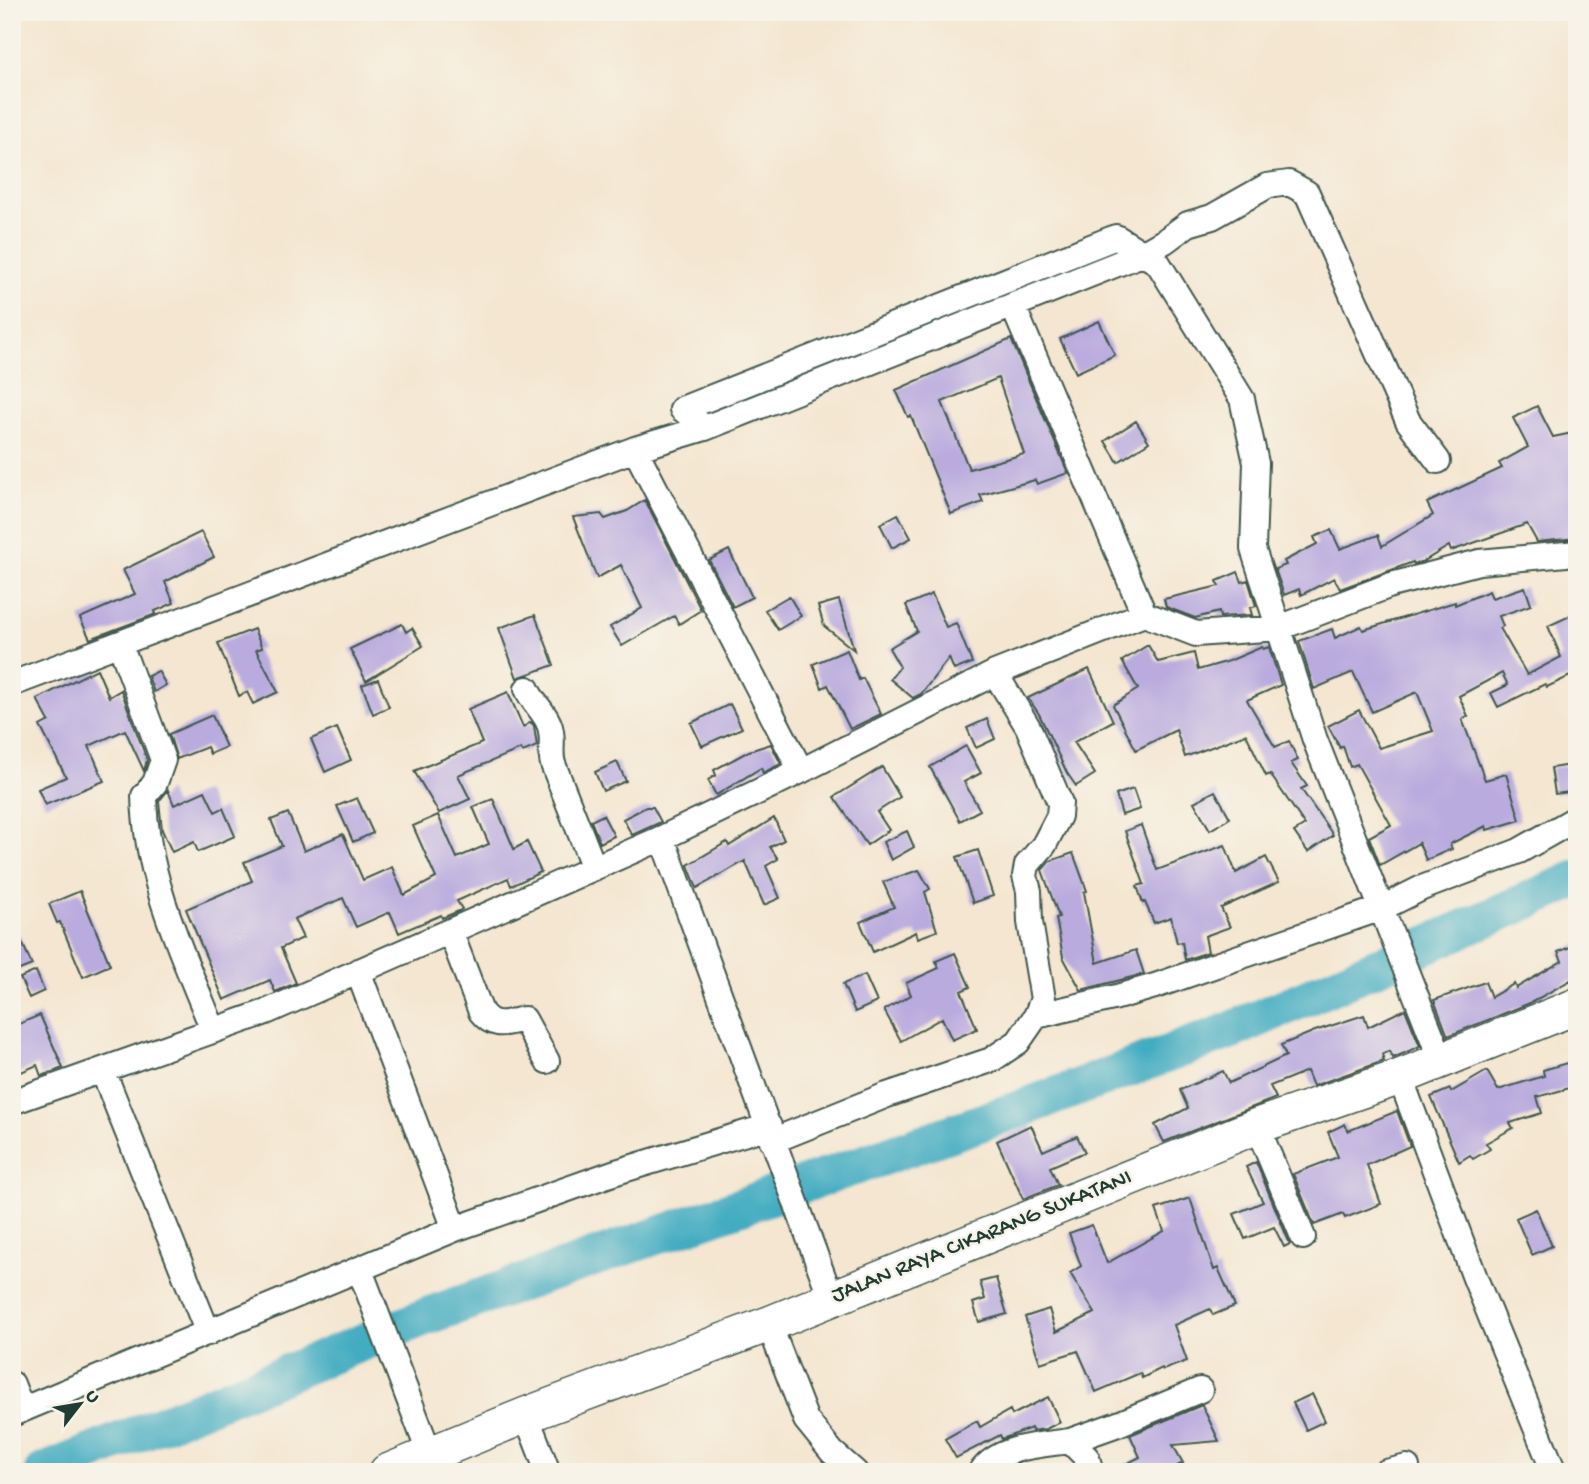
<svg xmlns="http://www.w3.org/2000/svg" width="1589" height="1484" viewBox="0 0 1589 1484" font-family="'Gochi Hand',sans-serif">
  <rect width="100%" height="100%" fill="#f7f3e8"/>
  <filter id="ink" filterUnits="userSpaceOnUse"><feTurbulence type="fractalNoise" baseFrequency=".0143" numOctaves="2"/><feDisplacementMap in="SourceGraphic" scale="14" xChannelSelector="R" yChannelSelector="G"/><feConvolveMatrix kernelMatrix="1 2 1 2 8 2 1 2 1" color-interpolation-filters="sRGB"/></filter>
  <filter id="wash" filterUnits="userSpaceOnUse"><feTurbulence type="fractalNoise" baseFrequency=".00686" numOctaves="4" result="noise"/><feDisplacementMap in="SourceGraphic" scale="28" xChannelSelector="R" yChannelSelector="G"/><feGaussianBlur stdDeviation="1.57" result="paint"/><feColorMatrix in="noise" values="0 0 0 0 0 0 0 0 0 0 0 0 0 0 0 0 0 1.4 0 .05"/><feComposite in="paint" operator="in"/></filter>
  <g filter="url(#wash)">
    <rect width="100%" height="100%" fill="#f4e6d0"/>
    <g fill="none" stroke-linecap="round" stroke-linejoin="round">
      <path stroke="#42acc1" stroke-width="38" d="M43 1472 430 1315 1020 1109 1232 1030 1577 879"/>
    </g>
    <g id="blocks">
      <path fill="#b9abde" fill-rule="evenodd" d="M1099 321 1115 355 1076 373 1060 339Z
        M1011 339 1068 473 1037 484 1035 480 980 495 983 502 951 514 911 416 908 417 896 390ZM998 378 1024 454 969 469 942 402Z
        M1537 406 1553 437 1577 432V538L1537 542 1527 524 1451 551 1449 546 1424 561 1414 564 1413 562 1340 589 1334 578 1301 595 1299 589 1284 595 1275 569 1286 565 1284 561 1317 544 1314 537 1331 530 1340 549 1378 535 1382 546 1433 515 1427 503 1502 468 1499 463 1528 447 1513 418Z
        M1136 421 1149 442 1118 462 1105 441Z
        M645 500 701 610 679 624 674 616 622 646 610 627 642 608 621 565 597 578 573 517 601 514 605 519 627 511Z
        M898 514 911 538 892 548 880 524Z
        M201 532 214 557 165 582 174 603 155 611 156 614 90 639 80 618 135 594 123 570Z
        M729 550 752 597 733 607 709 560Z
        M1238 572 1242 582 1248 580 1256 606 1250 608 1252 615 1220 617 1219 612 1195 618 1166 607 1164 599 1219 586 1217 581Z
        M1525 587 1531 605 1499 616 1503 626 1500 628 1527 675 1561 657 1548 626 1572 615 1577 625V692L1570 676 1547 687 1545 684 1498 707 1491 693 1508 685 1502 673 1459 696 1468 716 1462 719 1485 780 1506 774 1520 820 1487 830 1486 826 1450 844 1452 849 1426 860 1419 843 1380 865 1369 837 1391 825 1357 764 1350 767 1343 746 1340 748 1328 726 1359 710 1379 748 1433 731 1417 692 1372 712 1353 672 1314 689 1299 641 1332 629 1335 638 1361 626 1363 630 1455 602V605L1489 591 1492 598Z
        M932 594 946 627 956 623 972 663 954 670 949 658 921 694 913 698 890 679 900 667 889 648 917 631 906 605Z
        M789 596 801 616 778 630 765 610Z
        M839 600 854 650 824 626 818 606Z
        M535 615 554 665 517 678 499 628Z
        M402 624 406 632 412 628 423 646 366 681 350 649Z
        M254 629 262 648 256 650 278 692 253 704 247 692 239 696 218 643Z
        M1148 645 1158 662 1194 653 1198 670 1229 661 1262 647 1263 649 1269 647 1281 685 1247 700 1275 747 1289 741 1298 760 1291 763 1307 786 1301 789 1333 835 1308 852 1294 832 1305 825 1270 774 1266 776 1246 734 1185 757 1176 730 1136 750 1113 705 1138 689 1122 661Z
        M847 650 859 680 863 678 881 714 850 729 828 685 822 688 813 664Z
        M97 669 109 697 121 690 147 760 144 771 125 730 89 746 104 781 45 805 38 789 66 777 40 726 49 721 37 699Z
        M1089 669 1113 721 1074 742 1095 774 1076 786 1067 773 1039 714 1028 698Z
        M158 671 166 685 154 692 148 676Z
        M378 679 389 707 373 714 362 685Z
        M508 692 523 727 531 722 534 726 537 746 523 752 521 749 458 775 470 799 439 813 414 771 482 743 468 709Z
        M730 704 742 728 702 746 691 723Z
        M212 715 226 747 210 754 207 747 177 759 169 734Z
        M987 719 995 739 976 748 967 728Z
        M337 728 351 760 325 772 311 739Z
        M771 744 781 764 763 773 761 768 716 795 708 780 716 775 714 770 749 751Z
        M966 746 981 773 964 782 980 810 960 821 930 767Z
        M617 762 626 781 603 791 595 772Z
        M1577 764V791L1555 794 1551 768Z
        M882 767 900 797 877 812 889 830 867 845 834 797Z
        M1133 789 1140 809 1122 815 1116 795Z
        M168 790 174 805 205 791 215 812 223 808 235 836 198 852 194 842 172 852 162 830 159 801Z
        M1215 791 1230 818 1210 830 1194 802Z
        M357 798 373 833 353 842 337 806Z
        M493 799 514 849 527 842 541 872 511 886 508 878 457 901 462 909 459 911 442 918 441 915 399 933 390 912 356 927 343 898 294 919 303 938 281 948 296 983 275 992 270 980 224 1000 186 909 252 881 244 862 282 846 271 820 288 813 304 851 343 834 363 880 392 867 404 895 436 878 413 826 438 815 457 858 489 844 473 807Z
        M646 807H653L661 822 632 835 623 819Z
        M603 815 614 836 600 843 591 821Z
        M774 818 784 840 770 847 778 859 766 866 780 898 764 905 745 861 697 888 688 865 727 842 729 846Z
        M1141 825 1157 870 1225 845 1236 873 1266 857 1279 882 1221 908 1230 927 1205 936 1208 952 1185 960 1182 942 1177 943 1171 917 1154 923 1145 902 1143 903 1137 886 1144 884 1125 831Z
        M907 831 914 847 891 860 883 842Z
        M978 850 993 896 973 903 957 857Z
        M1073 853 1087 891 1084 892 1097 963 1136 950 1144 974 1081 990 1063 957 1056 918 1059 917 1042 870 1050 861Z
        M919 870 930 889 925 892 937 931 918 938 916 932 873 952 860 922 894 907 883 882Z
        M80 891 110 965 83 977 60 922 57 923 49 904Z
        M12 919 32 965 12 973Z
        M1577 944V986L1574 987 1571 980 1530 1003 1448 1036 1434 1000 1485 982 1491 997 1514 984 1516 988 1562 961 1558 952Z
        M955 953 970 987 961 991 977 1029 952 1040 942 1018 901 1041 884 1010 911 995 906 983 939 968 936 961Z
        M36 971 44 991 29 998 20 978Z
        M865 975 877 1002 855 1012 843 984Z
        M1405 1009 1420 1046 1400 1055 1393 1058 1389 1051 1382 1054 1384 1061 1313 1086 1307 1071 1270 1086 1276 1098 1164 1142 1155 1125 1188 1108 1180 1090 1223 1071 1229 1083 1286 1056 1281 1045 1315 1031 1364 1015 1368 1027Z
        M40 1015 63 1068 41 1076 37 1065 12 1076V1027Z
        M1577 1060V1086L1537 1097 1542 1113 1510 1123 1513 1128 1486 1143 1490 1149 1473 1159 1470 1155 1459 1162 1431 1097 1450 1089 1451 1092 1487 1071 1498 1090 1544 1076 1543 1070Z
        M1397 1111 1410 1146 1367 1165 1381 1204 1345 1218 1343 1214 1314 1225 1293 1174 1338 1157 1328 1132 1345 1124 1348 1131Z
        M1031 1125 1043 1151 1077 1136 1085 1152 1050 1167 1058 1185 1023 1199 997 1141Z
        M1256 1162 1290 1244 1284 1247 1274 1227 1245 1239 1234 1214 1263 1202 1246 1167Z
        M1190 1198 1214 1270 1218 1268 1235 1306 1213 1315 1210 1309 1174 1325 1187 1361 1163 1370 1162 1368 1142 1378 1140 1373 1096 1392 1078 1351 1040 1363 1025 1317 1049 1309 1056 1332 1095 1313 1070 1273 1081 1266 1069 1233 1092 1225 1107 1263 1164 1231 1156 1209Z
        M1536 1209 1552 1246 1532 1255 1516 1218Z
        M996 1278 1007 1314 979 1322 973 1303 985 1299 980 1282Z
        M1312 1394 1325 1421 1306 1430 1293 1403Z
        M1048 1397 1060 1422 1046 1429 1032 1431 1031 1428 1002 1439 1000 1435 956 1458 945 1439 977 1421 980 1427 1010 1410 1012 1415Z
        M1202 1405 1219 1441 1173 1445 1183 1463 1166 1472H1110L1140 1457 1130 1435Z"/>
    </g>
  </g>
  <g filter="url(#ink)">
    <use href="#blocks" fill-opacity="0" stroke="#3f564b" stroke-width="2"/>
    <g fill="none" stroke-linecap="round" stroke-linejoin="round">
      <g stroke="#3f564b" stroke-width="28">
        <path id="minor" d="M1013 306 1144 614
          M635 449 801 771
          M1438 461 1408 421 1307 193 1289 183 1267 186 1212 217 1188 224 1165 241 1142 254 705 428 682 409 1116 237 1158 263 1242 399 1256 463 1253 549 1315 740 1442 1062
          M120 644 163 760 155 783 144 796C146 880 183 954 213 1030
          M12 684 635 449 705 428
          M527 689C532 702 544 711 549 724 555 738 549 751 553 764L594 868
          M662 838 831 1298
          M450 931 481 1012C494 1029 506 1023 524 1019L547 1061
          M358 971 455 1229
          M1036 1016 1117 997 1155 986 1382 908 1422 888 1519 851 1577 818
          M103 1071 208 1333
          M1400 1077 1475 1278 1554 1472
          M12 1102 266 1012 662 838 801 771 995 673 1144 614 1196 634 1279 628 1391 585 1479 562 1577 553
          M1257 1126 1303 1237
          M772 1141 887 1095 991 1060 1018 1042 1036 1016 1043 999 1030 922 1029 891 1025 876 1027 865 1044 845 1059 816 1060 803 1028 727 995 673
          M358 1270 365 1283 430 1455
          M769 1324 806 1420 832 1452 855 1472
          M12 1384 22 1410
          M12 1414 455 1229 613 1173 769 1126
          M526 1415 548 1472
          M1070 1441 1118 1424 1200 1390
          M981 1472C998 1446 1042 1445 1070 1441L1087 1458 1091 1472
          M1386 1472 1407 1467"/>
      </g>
      <g stroke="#3f564b" stroke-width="38">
        <path id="secondary" d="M387 1472 526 1415 769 1324 1257 1126 1400 1077 1577 1006"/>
      </g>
      <use href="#minor" stroke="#fff" stroke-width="24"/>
      <use href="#secondary" stroke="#fff" stroke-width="35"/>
    </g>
  </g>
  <g text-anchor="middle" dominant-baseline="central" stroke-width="5" stroke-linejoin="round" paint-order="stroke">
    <g font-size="23" fill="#1f3d34" stroke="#f7f3e8">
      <text transform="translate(982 1237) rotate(-22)">JALAN RAYA CIKARANG SUKATANI</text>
    </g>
  </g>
  <rect width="1589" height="1484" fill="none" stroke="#f7f3e8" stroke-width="42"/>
  <g transform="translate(80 1404) rotate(59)" stroke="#f7f3e8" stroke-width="5" paint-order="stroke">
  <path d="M0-5L12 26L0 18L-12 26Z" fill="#1f3d34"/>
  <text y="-10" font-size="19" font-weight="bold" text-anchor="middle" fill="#1f3d34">U</text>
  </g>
</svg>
